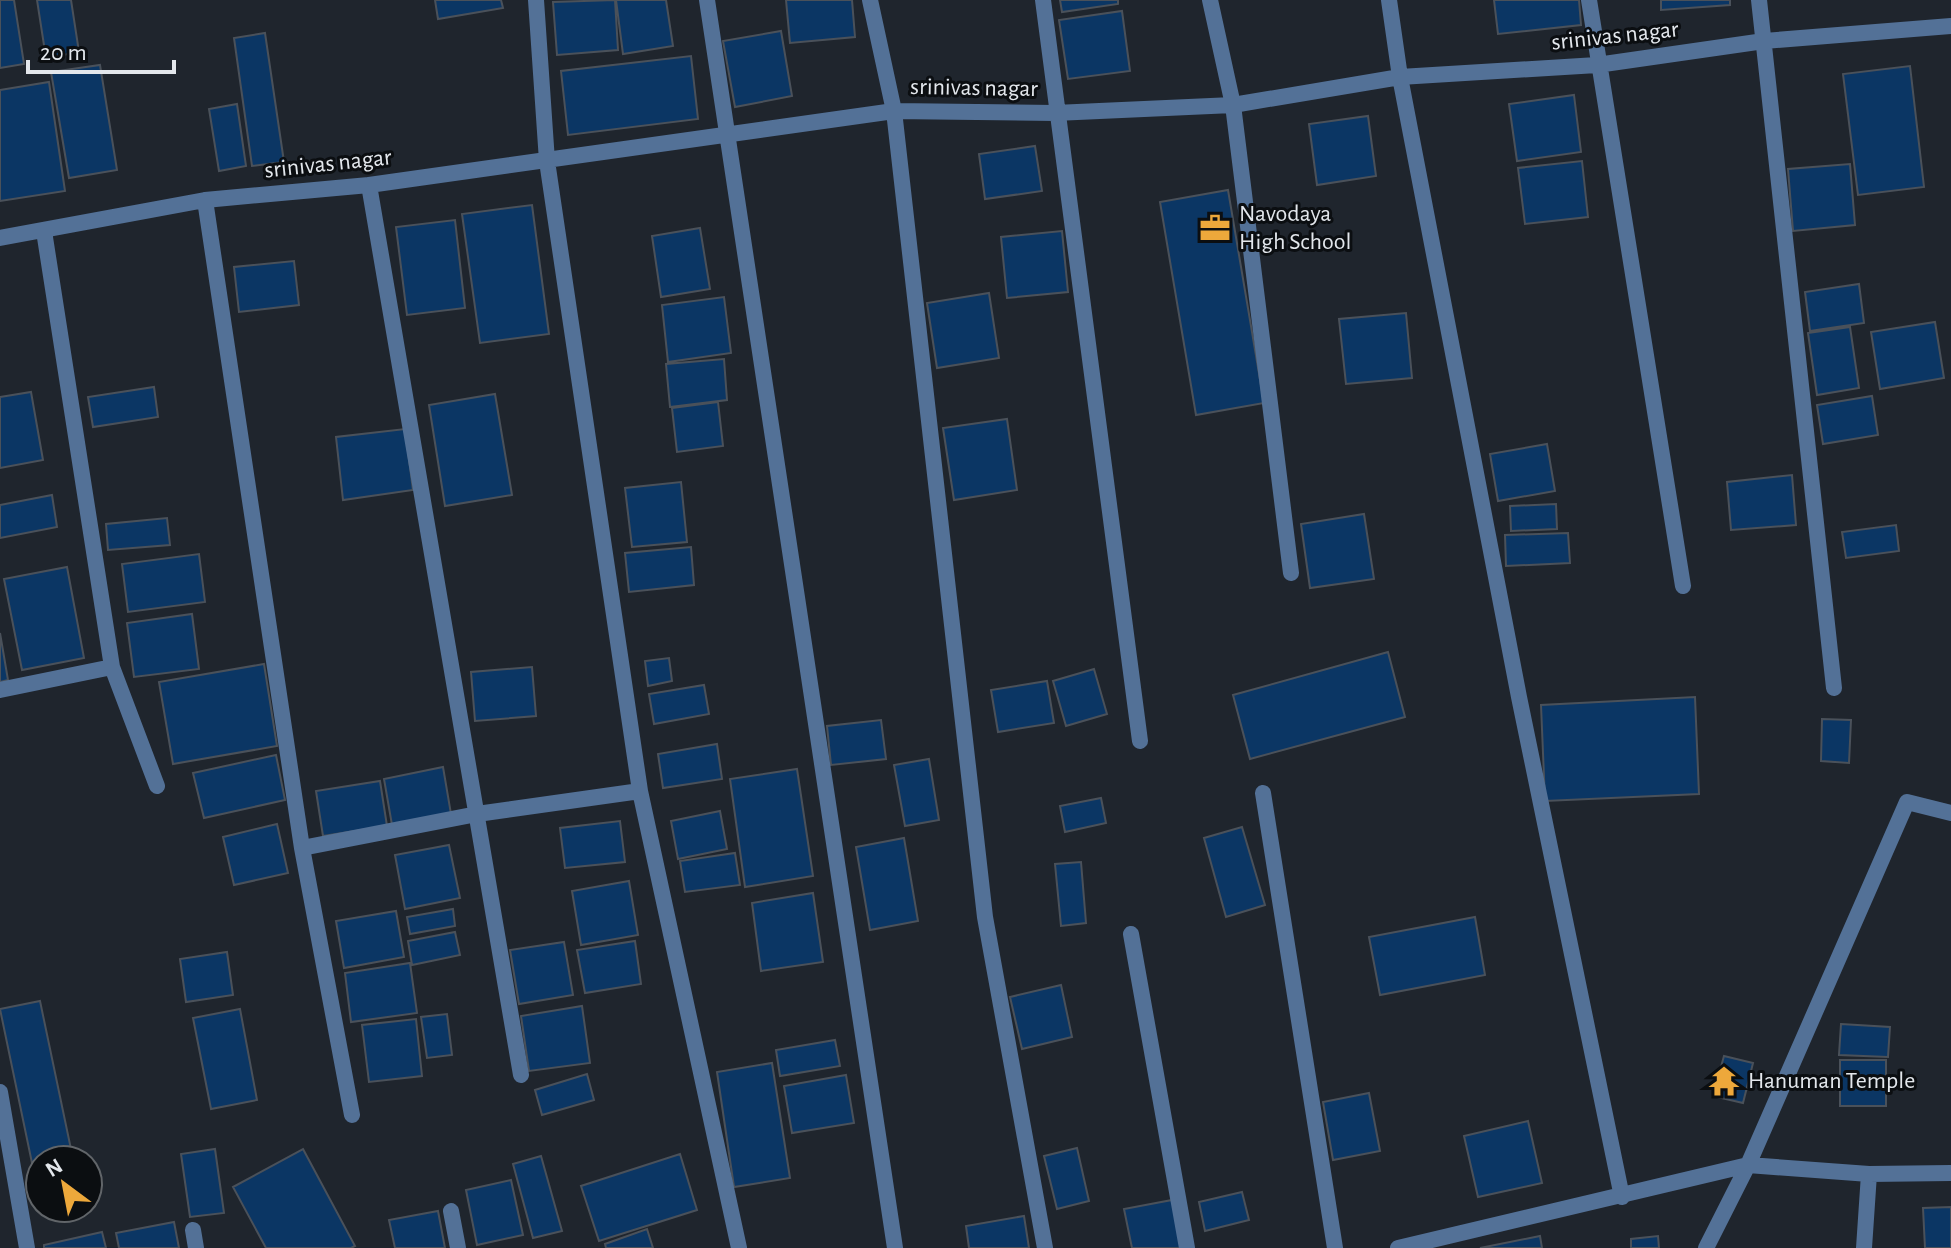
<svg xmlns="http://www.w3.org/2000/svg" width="1951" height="1248" viewBox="0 0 1951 1248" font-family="'Alegreya Sans',sans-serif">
  <rect width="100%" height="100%" fill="#1f252d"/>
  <path fill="#0b3664" stroke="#4a515a" stroke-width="2" d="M0 0H14L24 64 0 68Z
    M37 0H71L79 52 46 58Z
    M435 0H501L503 8 438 19Z
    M615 0 618 50 557 55 553 2Z
    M616 0H666L673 46 623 54Z
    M786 0H852L855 37 790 43Z
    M1060 0H1118V4L1062 12Z
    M1494 0H1579L1581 25 1498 34Z
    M1661 0H1730V5L1661 10Z
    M1122 11 1130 71 1068 79 1059 20Z
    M781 31 792 96 735 107 723 41Z
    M265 33 284 162 252 166 234 38Z
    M691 56 698 119 568 135 561 71Z
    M100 65 117 170 69 178 51 72Z
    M1910 66 1924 187 1858 195 1843 74Z
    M49 82 65 191 0 201V90Z
    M1574 95 1581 152 1517 161 1509 104Z
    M237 104 246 166 219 171 209 109Z
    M1368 116 1376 176 1317 185 1309 124Z
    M1035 146 1042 191 985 199 979 154Z
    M1582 161 1588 217 1525 224 1518 168Z
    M1850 164 1855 225 1793 231 1788 169Z
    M1228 190 1264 403 1196 415 1160 202Z
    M532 205 549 334 480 343 462 214Z
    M455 220 465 308 407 315 396 227Z
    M700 228 710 289 661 297 652 236Z
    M1062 231 1068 292 1007 298 1001 237Z
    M294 261 299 305 239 312 234 267Z
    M1859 284 1864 323 1810 331 1805 292Z
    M989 293 999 358 937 368 927 303Z
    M724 297 731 353 668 362 662 305Z
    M1406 313 1412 378 1346 384 1339 319Z
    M1935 322 1944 378 1880 389 1871 332Z
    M1850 327 1859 388 1817 395 1808 333Z
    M724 359 727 400 670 407 666 364Z
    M154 387 158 417 93 427 88 397Z
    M31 392 43 460 0 468V397Z
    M495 394 512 495 445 506 429 405Z
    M1872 396 1878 435 1823 444 1817 405Z
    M718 402 723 446 677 452 672 408Z
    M1007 419 1017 490 954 500 943 428Z
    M405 429 413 490 343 500 336 437Z
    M1547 444 1555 491 1498 501 1490 454Z
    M1792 475 1796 525 1731 530 1727 482Z
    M681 482 687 542 632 547 625 488Z
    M52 495 57 527 0 538V505Z
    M1556 504 1557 529 1511 531 1510 506Z
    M1364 514 1374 579 1310 588 1301 524Z
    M167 518 170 545 108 550 106 524Z
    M1896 525 1899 551 1846 558 1842 532Z
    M1568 533 1570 563 1506 566 1505 535Z
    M691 547 694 585 629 592 625 553Z
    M199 554 205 602 128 612 122 564Z
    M67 567 84 658 22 670 4 579Z
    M192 614 199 669 134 677 127 623Z
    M0 633 8 680 0 682Z
    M1388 652 1405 717 1250 759 1233 695Z
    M669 658 672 681 648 686 645 661Z
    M264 664 277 746 173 764 159 682Z
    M532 667 536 716 475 721 471 672Z
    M1094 669 1107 714 1066 726 1053 681Z
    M1047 681 1054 723 998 732 991 690Z
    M704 685 709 714 654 724 649 694Z
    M1695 697 1699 794 1545 801 1541 705Z
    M1822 719 1851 720 1849 763 1821 761Z
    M881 720 886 759 831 765 827 726Z
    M717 744 722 779 663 788 658 754Z
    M276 755 285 800 204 818 193 773Z
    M929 759 939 820 905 826 894 765Z
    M443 767 451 814 392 825 384 779Z
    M797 769 813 876 745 887 730 779Z
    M380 781 387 826 323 836 316 791Z
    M1101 798 1106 823 1065 832 1060 806Z
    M720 811 727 849 678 859 671 821Z
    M620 821 625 862 565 868 560 828Z
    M277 824 288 873 234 885 223 837Z
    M1242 827 1265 905 1226 917 1204 838Z
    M904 838 918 921 870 930 856 847Z
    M449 845 460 898 405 909 395 855Z
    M735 853 740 885 685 892 680 861Z
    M1081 862 1086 923 1061 926 1055 864Z
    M629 881 638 935 581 945 572 891Z
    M813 893 823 962 761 971 752 903Z
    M453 909 455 926 410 934 407 917Z
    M396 911 404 957 344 968 336 921Z
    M1475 917 1485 975 1380 995 1369 937Z
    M455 932 460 955 412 965 408 941Z
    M635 941 641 984 585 993 577 950Z
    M564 942 573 995 519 1004 510 950Z
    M227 952 233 995 186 1002 180 959Z
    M410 963 417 1013 351 1022 345 973Z
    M1061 985 1072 1037 1022 1049 1010 997Z
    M40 1001 72 1154 32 1163 0 1009Z
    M582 1006 590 1063 529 1071 521 1016Z
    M240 1009 257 1100 211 1109 193 1018Z
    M447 1014 452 1055 427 1058 421 1017Z
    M416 1019 422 1076 369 1082 362 1025Z
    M1841 1024 1890 1027 1888 1057 1839 1055Z
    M835 1040 840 1066 780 1076 776 1050Z
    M1724 1056 1753 1063 1743 1103 1713 1096Z
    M1840 1060H1886V1106H1840Z
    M772 1063 790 1178 734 1187 717 1072Z
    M587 1074 594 1100 542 1115 535 1090Z
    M846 1075 854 1123 792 1133 784 1086Z
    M1369 1093 1380 1151 1333 1160 1323 1102Z
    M1528 1121 1542 1183 1478 1197 1464 1136Z
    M1077 1148 1089 1201 1057 1209 1044 1156Z
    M215 1149 224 1213 190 1217 181 1154Z
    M303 1149 355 1246 351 1248H266L233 1187Z
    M680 1154 697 1210 599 1241 581 1186Z
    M541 1156 562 1231 533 1238 513 1164Z
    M511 1180 523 1235 477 1245 466 1190Z
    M1242 1192 1249 1220 1205 1231 1199 1202Z
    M1172 1200 1182 1248H1132L1124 1209Z
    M1951 1207V1248H1925L1923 1208Z
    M438 1211 445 1248H395L389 1220Z
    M1024 1216 1029 1248H969L966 1226Z
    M174 1222 179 1248H119L116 1233Z
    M647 1229 653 1248H606L605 1244Z
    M102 1232 106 1248H44V1245Z
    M1540 1236 1542 1248H1480Z
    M1658 1236 1659 1248H1631V1239Z"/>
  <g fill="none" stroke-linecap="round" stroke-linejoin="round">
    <path stroke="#537197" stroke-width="16" d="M536 0 547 161 640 791 739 1248
      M707 0 895 1248
      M870 0 894 111 985 917 1045 1248
      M1043 0 1140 741
      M1210 0 1233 105 1291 573
      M1389 0 1400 77 1519 697 1622 1197
      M1589 0 1683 586
      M1759 0 1834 688
      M369 185 521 1075
      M205 200 302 848 352 1115
      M44 231 112 667 157 786
      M0 238 205 200 369 185 894 111 1055 113 1233 105 1400 77 1597 65 1764 41 1951 26
      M0 690 112 667
      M1263 793 1335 1248
      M302 848 477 814 640 791
      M1131 934 1187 1248
      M0 1092 27 1248
      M451 1211 458 1248
      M193 1230 196 1248
      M1398 1248 1748 1165 1869 1174 1951 1173
      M1706 1248 1748 1165 1907 802 1951 813
      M1864 1248 1869 1174"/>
  </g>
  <defs>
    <g id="office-bare" transform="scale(2.4)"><path d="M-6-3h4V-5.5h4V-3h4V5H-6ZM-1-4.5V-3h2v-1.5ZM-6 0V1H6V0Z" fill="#eda83b" stroke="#0b0e11" stroke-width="2.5" paint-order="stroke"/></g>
    <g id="temple-bare" transform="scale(2.4)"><path d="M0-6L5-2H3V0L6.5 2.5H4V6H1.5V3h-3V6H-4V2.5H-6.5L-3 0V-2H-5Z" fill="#eda83b" stroke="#0b0e11" stroke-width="2.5" paint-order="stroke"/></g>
  </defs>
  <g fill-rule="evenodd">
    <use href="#office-bare" x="1215" y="228"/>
    <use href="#temple-bare" x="1724" y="1081"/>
  </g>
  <g text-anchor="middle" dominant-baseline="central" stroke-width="6" stroke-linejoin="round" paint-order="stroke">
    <g font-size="24" fill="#e3e7ec" stroke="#0b0e11">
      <text transform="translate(1615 36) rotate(-6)">srinivas nagar</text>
      <text transform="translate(974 88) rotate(1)">srinivas nagar</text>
      <text transform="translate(328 164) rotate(-6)">srinivas nagar</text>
    </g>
    <g font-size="24" fill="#e3e7ec" stroke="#0b0e11" text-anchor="start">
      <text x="1239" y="214">Navodaya<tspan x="1239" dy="28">High School</tspan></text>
      <text x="1748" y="1081">Hanuman Temple</text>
    </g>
  </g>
  <g transform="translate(64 1184) rotate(328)"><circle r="38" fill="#0b0e11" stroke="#616569" stroke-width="2"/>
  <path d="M0-6L14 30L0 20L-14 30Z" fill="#eda83b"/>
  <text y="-12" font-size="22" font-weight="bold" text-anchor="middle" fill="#e3e7ec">N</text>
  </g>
  <path d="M28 60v12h146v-12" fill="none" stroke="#e3e7ec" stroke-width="4"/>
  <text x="40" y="60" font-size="24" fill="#e3e7ec" stroke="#0b0e11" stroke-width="6" paint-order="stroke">20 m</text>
</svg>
